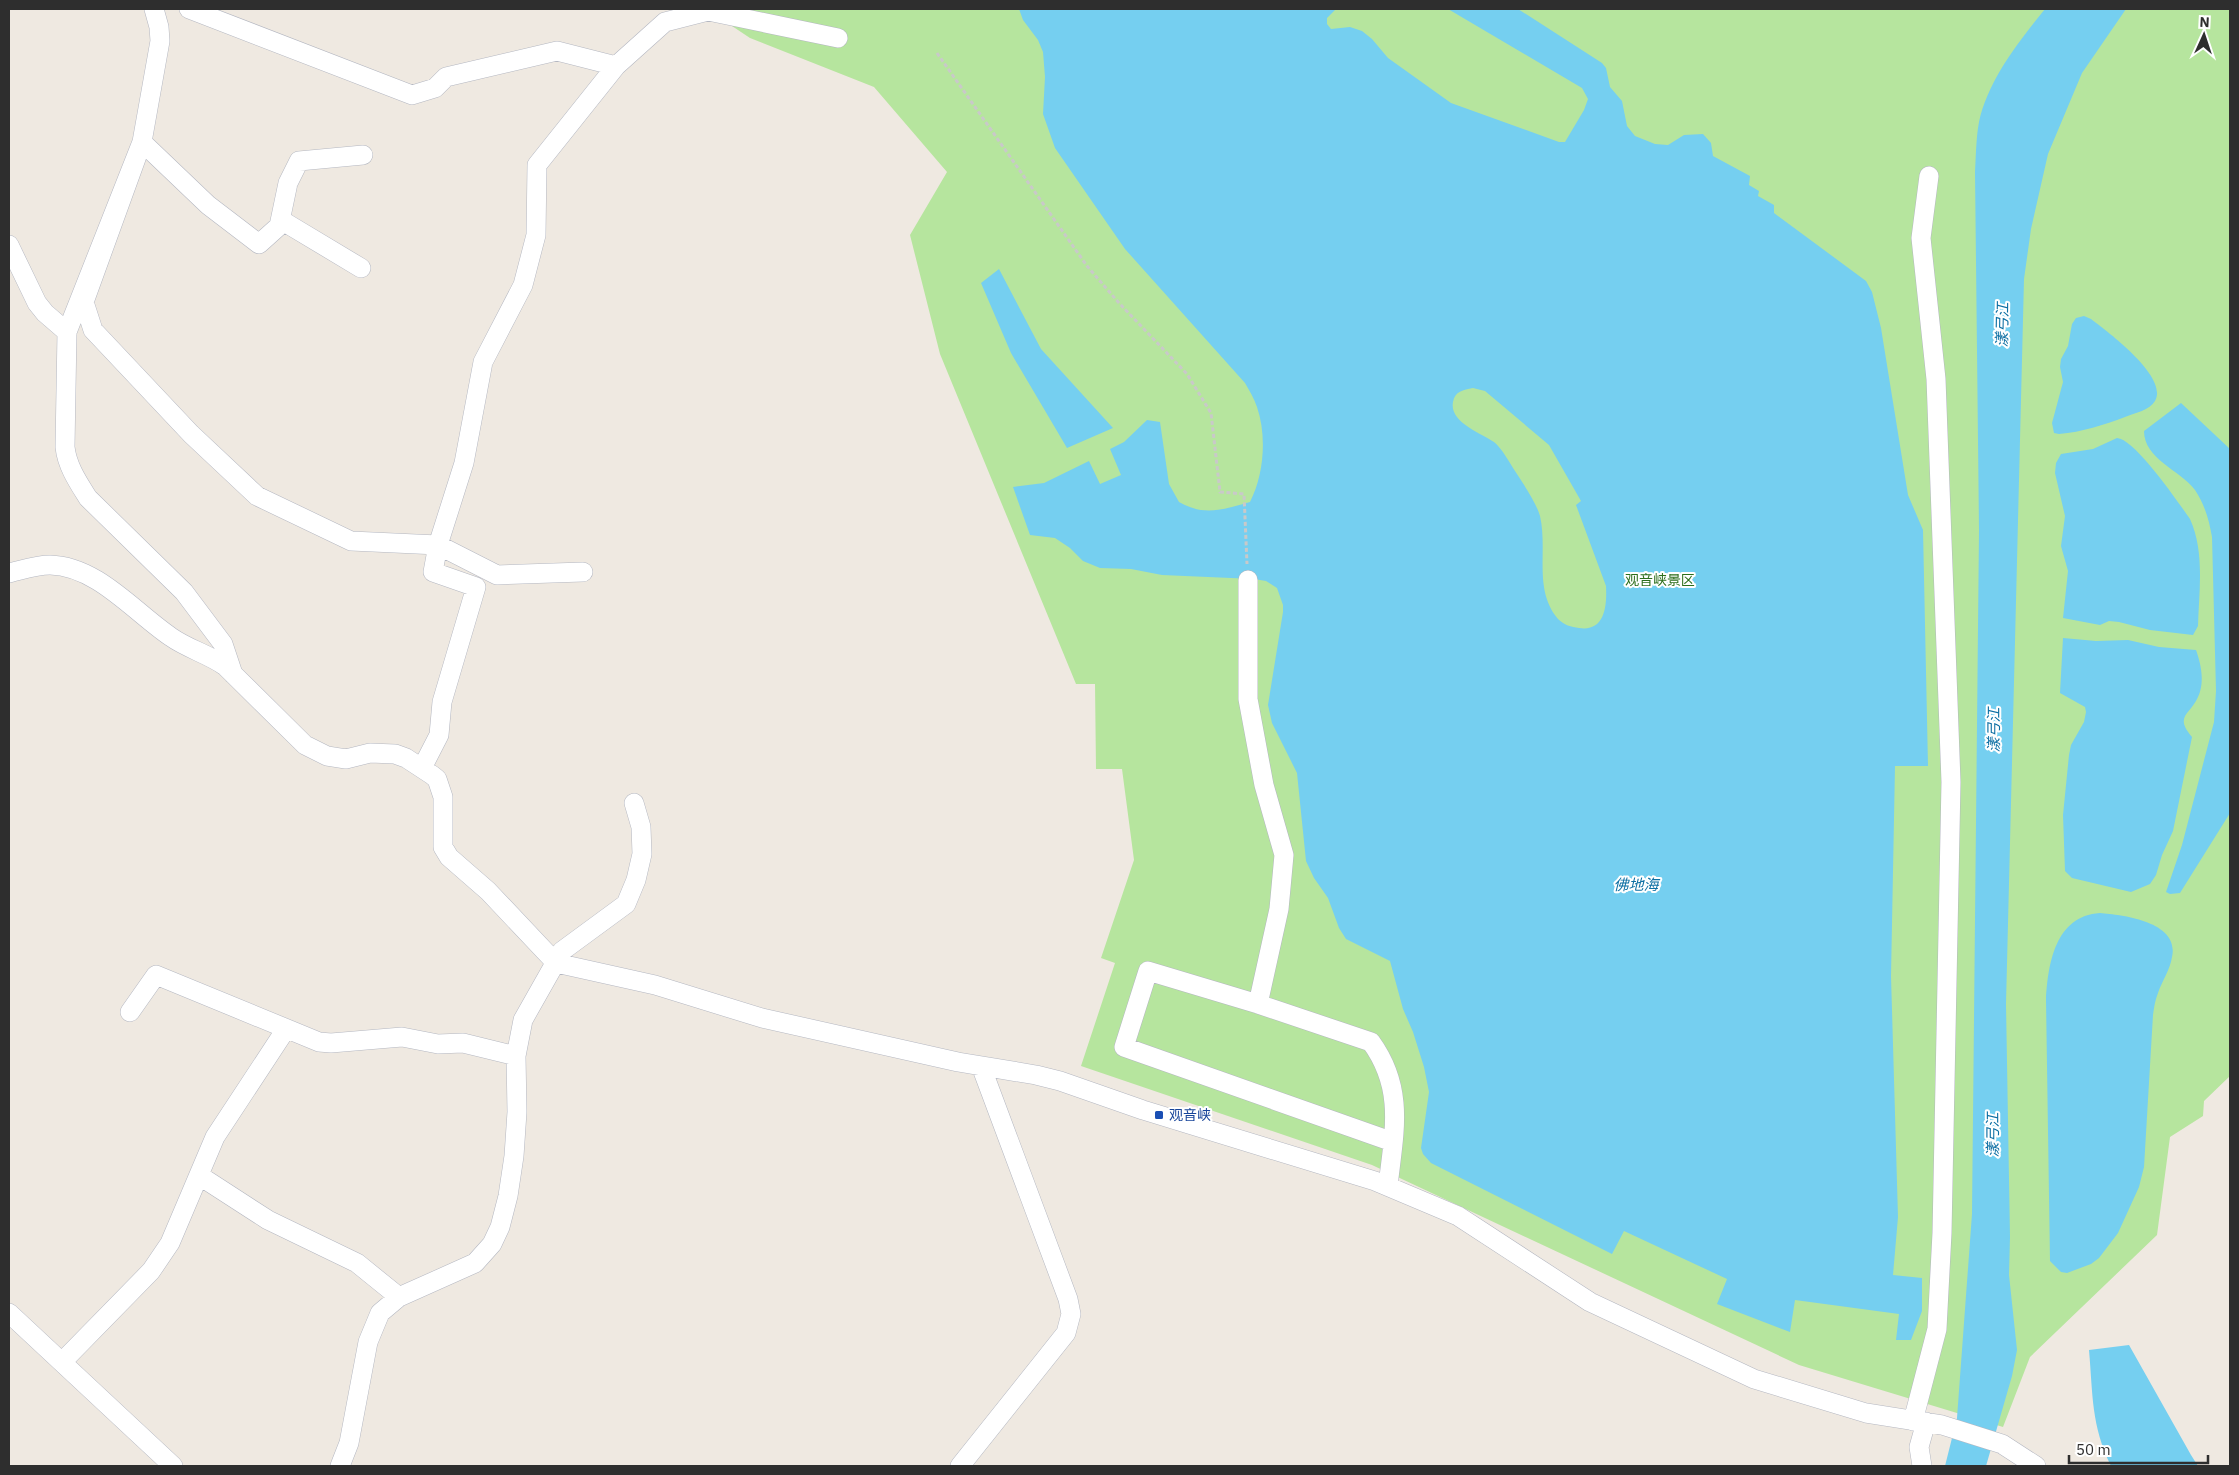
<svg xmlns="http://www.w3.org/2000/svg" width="2239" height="1475" viewBox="0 0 2239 1475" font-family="'IBM Plex Sans','Noto Sans SC',sans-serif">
  <rect width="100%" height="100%" fill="#efe9e1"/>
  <path fill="#b6e59e" d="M712 9H2230V1076L2204 1101 2203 1116 2170 1137 2157 1235 2030 1357 2003 1427 1799 1365 1372 1165 1081 1066 1115 963 1101 958 1134 860 1122 769H1096L1095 684H1076L940 354 910 235 947 172 874 87 750 38 729 24Z"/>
  <path fill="#75cff0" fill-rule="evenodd" d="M1019 9H1336L1327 18V24L1331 29 1350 27 1362 31 1372 39 1388 58 1451 103 1559 142H1565L1584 110 1588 99 1582 88 1448 9H1518L1602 63 1606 68 1610 87 1622 101 1627 126 1635 136 1655 144 1668 145 1684 135 1703 134 1711 143 1713 156 1750 176 1749 185 1759 191 1758 196 1774 205V213L1866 281 1872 292 1881 328 1908 495 1923 530 1928 766H1895L1891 976 1898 1217 1893 1275 1922 1278V1311L1911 1340H1896L1899 1314 1795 1300 1790 1332 1717 1304 1727 1279 1624 1231 1612 1254 1431 1163 1423 1154 1421 1148 1429 1092 1424 1067 1413 1032 1403 1009 1390 961 1346 939 1339 928 1328 898 1314 878 1306 861 1297 773 1272 723 1268 705 1283 612V605L1277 588 1266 581 1254 579 1162 575 1131 569 1100 568 1083 561 1070 548 1055 538 1030 535 1013 487 1044 483 1089 461 1100 484 1121 475 1110 449 1124 442 1147 420 1160 422 1169 484 1179 502C1205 517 1224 509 1250 502 1264 475 1267 436 1257 407 1254 398 1249 390 1245 383L1125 249 1055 148 1043 114 1045 77 1043 52 1038 40 1023 20ZM1473 388 1485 391 1549 445 1581 501 1576 505 1606 586C1607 606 1605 632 1579 628 1571 627 1564 625 1558 619 1533 589 1548 551 1540 516 1536 501 1519 478 1510 463 1505 455 1501 448 1494 442 1481 433 1449 422 1453 402 1455 391 1463 390 1473 388Z
    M2045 9H2126L2082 73 2048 154 2031 229 2024 279 2006 1004 2010 1237 2009 1275 2017 1350 2012 1376 1986 1466H1945L1957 1418 1972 1214 1979 530 1975 172C1976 156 1976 138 1979 122 1988 80 2019 41 2045 9Z
    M999 269 1041 349 1113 428 1067 448 1011 353 981 283Z
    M2084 316 2091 319C2108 332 2169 377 2155 401 2150 410 2135 413 2125 417 2104 425 2082 432 2059 434L2054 433 2052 423 2063 382 2060 367 2061 359 2068 346 2072 324 2076 318Z
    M2181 403 2230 449V813L2180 893 2170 894 2166 892 2182 845 2214 722 2216 691 2212 537C2209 520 2205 505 2195 490 2180 470 2144 459 2144 431Z
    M2117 438C2135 439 2178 502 2190 519 2205 552 2199 591 2198 626L2193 635 2150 630 2119 622 2109 621 2100 625 2063 618 2068 571 2061 546 2065 516 2055 473 2056 463 2061 454 2093 449Z
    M2063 638 2096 641 2128 640 2159 647 2196 650C2201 664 2205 682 2198 697 2190 715 2174 716 2192 737L2173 831 2162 855 2156 875 2150 884 2131 892 2072 878 2065 871 2063 815 2069 755 2071 745 2084 722 2086 712 2085 707 2060 693Z
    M2100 913C2124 915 2180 922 2172 957 2170 970 2162 981 2158 993 2155 1000 2154 1008 2153 1015L2144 1167 2139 1187 2118 1233 2099 1258 2091 1264 2067 1273 2061 1272 2050 1261 2046 1000C2048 964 2055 916 2100 913Z
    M2129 1345 2191 1455 2198 1466H2111C2091 1425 2093 1395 2089 1350Z"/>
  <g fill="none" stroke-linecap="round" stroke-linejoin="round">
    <g stroke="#b4b7c1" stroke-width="20">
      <path id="minor" d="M154 9 159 27 160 41 142 142 208 205 259 244 279 226 288 183 299 161 363 155
        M189 9 412 95 435 88 446 77 557 51 616 66
        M281 220 361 268
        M9 245 37 303 45 313 67 332 65 447C67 466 78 482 88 498L184 592 223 644 233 674
        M67 332 142 142 84 302 93 330 191 434 257 496 351 541 438 545 497 575 583 572
        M9 573C22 570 36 565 50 565 97 566 134 612 171 637 188 649 208 654 225 666L305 745 327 756 346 759 370 753 395 754 406 758 432 775 437 779 443 797V847L449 857 488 891 556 963 655 985 762 1018 958 1062 1036 1075 1060 1081 1143 1110 1375 1181 1458 1216 1590 1302 1754 1379 1866 1413 1942 1425 2002 1444 2036 1466
        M1248 580V699L1264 785 1284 855 1279 909 1258 1004
        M422 768 439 735 442 702 476 587 433 572 438 545 464 463 483 362 523 285 536 235 537 165 616 66 665 22 708 11 838 38
        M130 1012 156 975 319 1042 331 1043 402 1037 438 1044 463 1043 516 1056
        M200 1176 268 1220 357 1263 399 1297
        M1388 1186C1394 1132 1405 1089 1371 1042L1258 1004 1148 971 1124 1047 1393 1142
        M9 1313 173 1466
        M62 1362 151 1271 170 1243 215 1137 286 1029
        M1913 1421 1937 1329 1942 1233 1951 782 1936 379 1921 238 1929 176
        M340 1466 349 1443 368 1342 380 1313 399 1297 475 1263 492 1244 500 1227 508 1196 514 1156 517 1112 516 1056 523 1020 562 951 626 904 636 880 642 854 641 827 634 803
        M960 1466 1066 1333 1071 1314 1068 1299 981 1066
        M1922 1466 1919 1447 1926 1422"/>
    </g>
    <path stroke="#c9c9c9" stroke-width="3" stroke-dasharray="4 2.5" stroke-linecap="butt" d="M937 53 1087 266 1119 303 1187 374 1211 413 1220 492 1244 494 1247 564"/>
    <use href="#minor" stroke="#fff" stroke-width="19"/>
  </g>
  <rect fill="#1a4fb4" stroke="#fff" stroke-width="2" x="1154" y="1110" width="10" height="10" rx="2.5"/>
  <g text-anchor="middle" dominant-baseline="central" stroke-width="4" stroke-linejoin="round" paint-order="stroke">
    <g font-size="14" fill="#2c6e1b" stroke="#fff">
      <text x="1660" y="580">观音峡景区</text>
    </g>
    <g font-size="14" fill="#164399" stroke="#fff" text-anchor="start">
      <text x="1169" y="1115">观音峡</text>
    </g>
    <g font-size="15" font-style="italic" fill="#0d6fa3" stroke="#fff">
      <text transform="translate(2002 325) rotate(-89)">漾弓江</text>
      <text transform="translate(1993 730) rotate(-90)">漾弓江</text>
      <text x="1636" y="884">佛地海</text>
      <text transform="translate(1992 1135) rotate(-90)">漾弓江</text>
    </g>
  </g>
  <rect width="2239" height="1475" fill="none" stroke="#2e2e2e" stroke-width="20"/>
  <g transform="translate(2204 35) rotate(3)" stroke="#ffffff" stroke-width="4" paint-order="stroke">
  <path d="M0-4L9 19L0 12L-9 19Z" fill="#2e2e2e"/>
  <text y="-8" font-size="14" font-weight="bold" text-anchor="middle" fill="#2e2e2e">N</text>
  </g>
  <path d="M2069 1455v8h139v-8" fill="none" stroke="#2e2e2e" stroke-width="2.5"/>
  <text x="2076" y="1455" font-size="15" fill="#2e2e2e" stroke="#ffffff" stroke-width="4" paint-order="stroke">50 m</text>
</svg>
